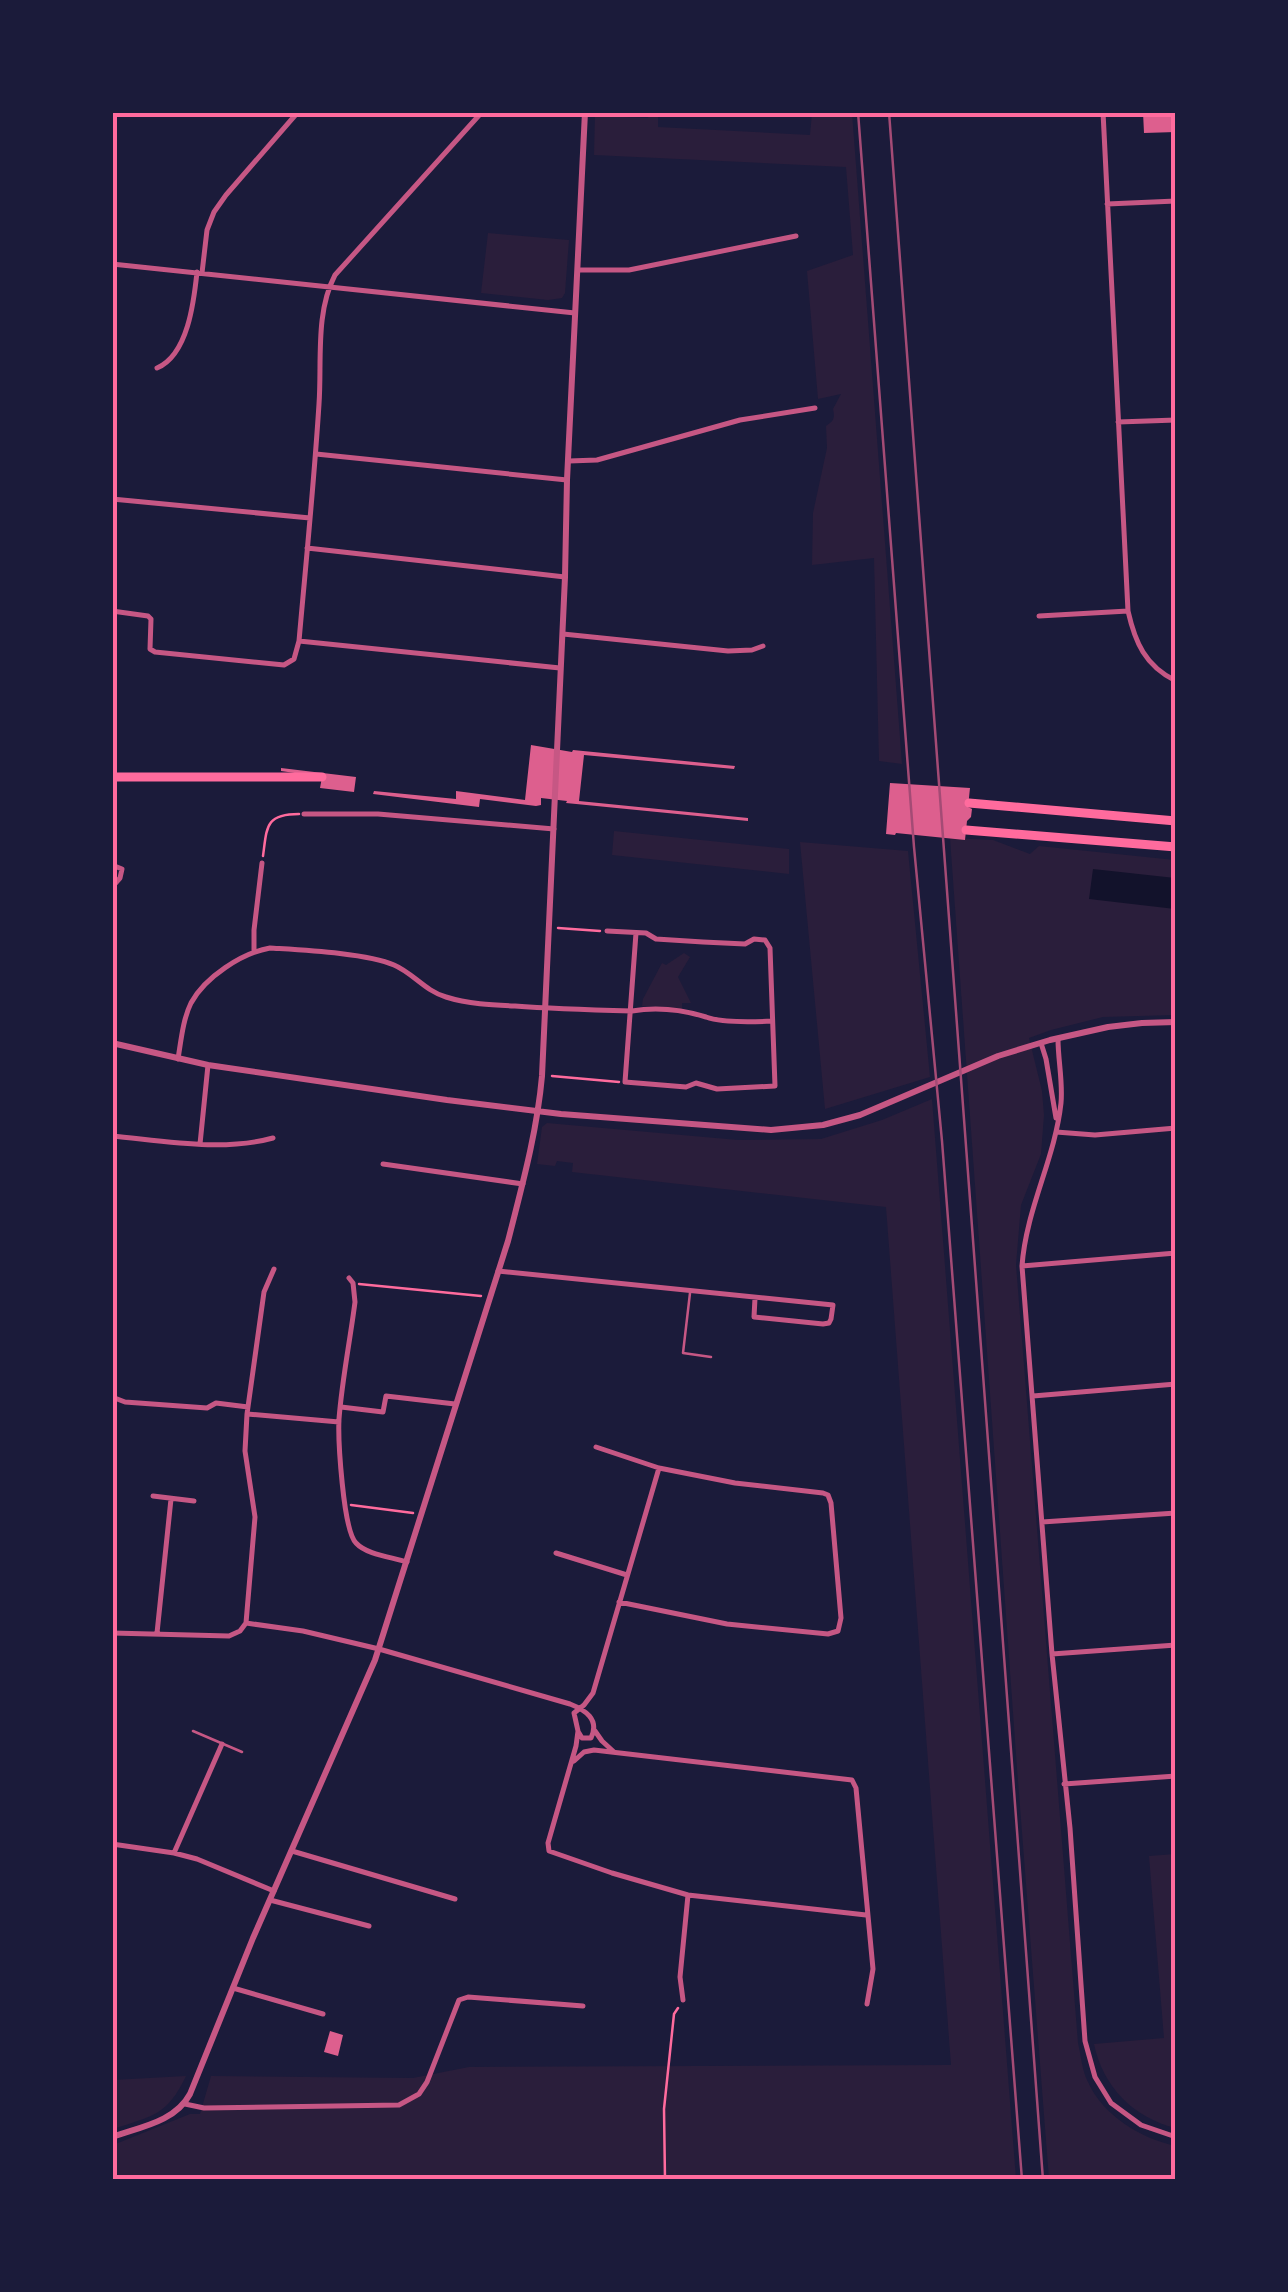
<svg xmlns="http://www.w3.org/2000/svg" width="1288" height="2292" viewBox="0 0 1288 2292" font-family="'Work Sans',sans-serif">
  <rect width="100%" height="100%" fill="#1b1b3a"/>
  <path fill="#2a1e3b" d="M595 113H619V117L648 118 649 113H658V127L810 135 812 113H852L902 764 879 761 874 558 812 565 813 513 827 448 826 426C834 421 835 418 833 409L841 394 818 399 807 271 853 255 846 167 594 155Z
    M488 233 569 240 565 293 562 298 548 300 481 293Z
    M614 831 789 849V874L612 855Z
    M950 838 993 840 1030 854 1039 846 1175 860V1015L1103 1017 1051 1030 1029 1038 1042 1091 1044 1115 1041 1154 1021 1205 1016 1265 1078 2043C1081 2055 1082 2071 1088 2082 1103 2116 1141 2138 1175 2146V2179H1049L1017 1768Z
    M800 842 908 851 930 1077 825 1109Z
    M684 953 690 957 678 977 691 1003H682V1009L642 1006 643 999 662 963 666 965Z
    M932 1099 1016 2179 113 2180V2145L190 2114H200L211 2076 413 2078 469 2067 951 2065 886 1207 572 1172 573 1163 557 1161 555 1166 537 1164 542 1127 547 1123 738 1140 821 1139 882 1120Z
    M1175 1854H1176L1175 2128C1133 2117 1103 2087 1094 2044L1164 2038 1149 1856Z
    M186 2076C167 2116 152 2116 113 2129V2080Z"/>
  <path fill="#12122b" d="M1093 869 1175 878V909L1089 899Z"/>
  <path fill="#dd5f8e" d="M1143 112H1176V132L1144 133Z
    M531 745 572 752 573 750 735 766 734 769 584 755 579 801 748 818V821L566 803 567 801 541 798V805L536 806 480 799 479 807 373 794 374 791 456 799V791L525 800Z
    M281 768 356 777 354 792 320 788 322 777 281 771Z
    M890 783 970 788 968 807 972 809 971 817 967 821 965 840 896 833 895 835 886 834Z
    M330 2031 343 2035 338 2056 324 2052Z"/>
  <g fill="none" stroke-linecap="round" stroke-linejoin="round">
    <path stroke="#ff6b9d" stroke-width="2.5" d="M263 856C267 827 265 814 299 814
      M558 928 600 931
      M552 1076 619 1082
      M359 1284 481 1296
      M351 1505 413 1513
      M665 2180 664 2109 674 2014 678 2008"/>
    <path stroke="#c65784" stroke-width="2.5" d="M690 1293 683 1353 711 1357
      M193 1731 242 1752"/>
    <path stroke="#c65784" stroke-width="5" d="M1103 112 1128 611C1135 642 1145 666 1176 681
      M1107 204 1176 201
      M112 264 575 313
      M578 270H629L796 236
      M202 273 207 230 214 212 226 195 298 112
      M157 368C188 355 194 301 197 272
      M1118 422 1176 420
      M316 454 567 480
      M569 461 597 460 740 420 815 408
      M112 499 310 518
      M307 548 565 577
      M112 611 148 616 151 619 150 649 155 652 284 665 294 659 299 641C306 562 314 483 319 404 322 362 315 313 335 275L482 112
      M1039 616 1128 611
      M563 634 728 651 752 650 763 646
      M299 641 560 668
      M304 814H378L554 829
      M112 865 122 869 120 878 112 887
      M607 931 646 933 656 939 703 942 745 944 754 939 765 940 770 948 775 1086 717 1089 696 1083 686 1087 625 1082 636 933
      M254 951V930L262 863
      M1058 1039C1058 1060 1063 1082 1061 1103 1055 1159 1026 1209 1022 1266L1052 1654 1070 1828 1085 2041 1095 2077 1111 2103 1141 2125 1176 2137
      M1041 1043 1046 1059 1056 1118
      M178 1059C181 1041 183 1019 191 1003 205 977 242 953 270 948 301 950 367 953 394 965 413 973 425 991 446 997 468 1004 492 1005 515 1006 554 1009 593 1010 632 1011 656 1007 683 1010 706 1017 723 1023 754 1022 772 1021
      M1056 1132 1095 1135 1176 1128
      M112 1136C164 1141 222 1152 273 1138
      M200 1144 208 1065
      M383 1164 523 1184
      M1022 1266 1176 1253
      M498 1271 833 1305 831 1319 829 1323 823 1324 754 1317 755 1298
      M349 1278 353 1283 355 1302C350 1341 342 1380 339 1419 338 1439 343 1530 356 1543 367 1555 392 1557 407 1562
      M1033 1396 1176 1384
      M112 1397 125 1402 207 1408 216 1403 248 1407
      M341 1407 383 1412 386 1396 455 1404
      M247 1414 339 1422
      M596 1447 659 1468 735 1483 823 1493 828 1495 831 1503 841 1618 838 1631 828 1634 727 1624 619 1602
      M659 1468 593 1693 584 1705 574 1713 578 1731 576 1746 548 1843 549 1851 612 1873 688 1895 866 1915
      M153 1496 194 1501
      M1042 1522 1176 1513
      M556 1553 627 1575
      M246 1623 303 1631 379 1649 570 1704C585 1710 600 1719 591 1738H582L579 1733
      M112 1633 229 1636 240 1631 246 1623 255 1517 245 1451 247 1414 264 1292 274 1269
      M157 1633 171 1499
      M1052 1654 1176 1645
      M595 1731 602 1741 614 1752
      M574 1761 584 1752 594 1750 852 1780 856 1788 873 1969 867 2004
      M1064 1784 1176 1776
      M112 1844 174 1853 197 1859 274 1891
      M292 1851 455 1899
      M174 1853 222 1744
      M270 1900 369 1926
      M233 1988 323 2014
      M683 2000 680 1977 688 1895
      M185 2104 204 2108 399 2105 419 2094 427 2082 459 2000 468 1997 583 2006"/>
    <path stroke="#c65784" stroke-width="6" d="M112 1043 208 1065 447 1100 561 1114 771 1130 823 1125 860 1115 998 1056 1050 1040 1108 1027 1142 1023 1176 1022
      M112 2137C140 2127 175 2122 190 2094L253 1938 375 1660 508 1241C522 1186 537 1132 542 1076L565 577 567 480 585 112"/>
    <path stroke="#ff6b9d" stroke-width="9" d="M112 777H322
      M969 803 1176 821
      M966 830 1176 847"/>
    <path stroke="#a44b75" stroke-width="2.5" d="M858 112 914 847 942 1141 1022 2180
      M889 112 1043 2180"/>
  </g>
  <rect width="1288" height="2292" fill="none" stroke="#1b1b3a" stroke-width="230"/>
  <rect x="115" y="115" width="1058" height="2062" fill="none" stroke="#ff6b9d" stroke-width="4"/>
</svg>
